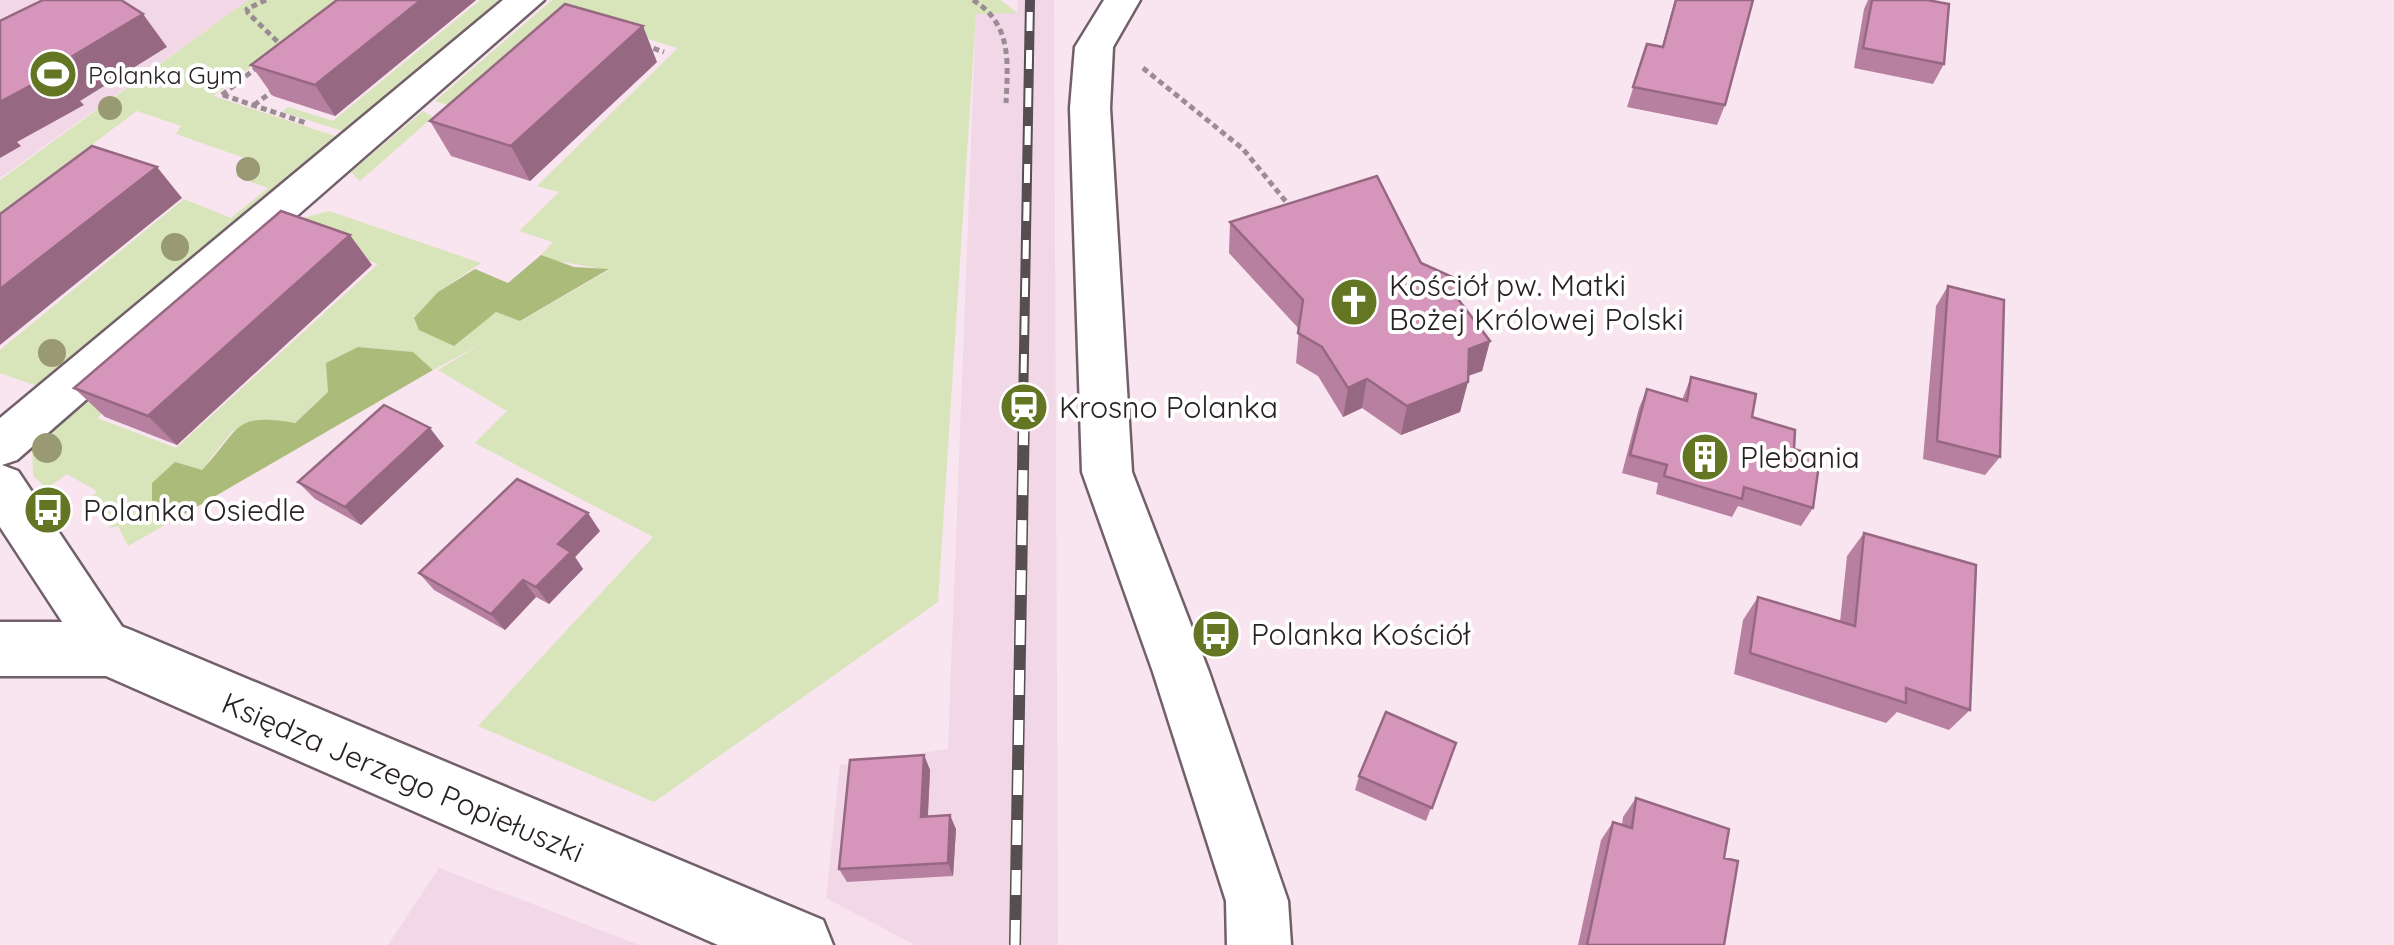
<svg xmlns="http://www.w3.org/2000/svg" width="2394" height="945" viewBox="0 0 2394 945" font-family="Quicksand,sans-serif">
  <rect width="100%" height="100%" fill="#f9e5ef"/>
  <path fill="#f2d7e6" d="M0 0H248L0 178Z
    M1018 0H1054L1058 945H915L826 898 840 765 948 749 976 13H1017Z
    M439 868 639 945H388Z"/>
  <path fill="#d8e4b9" d="M248 0H339L213 96 338 137 37 386 0 373V350L184 199 231 218 268 188 235 176 253 161 176 134 181 126 137 111 0 213V180Z
    M480 0H501L343 131 282 112 288 107 333 121Z
    M552 0H1001L1017 13 976 14 938 602 654 802 478 726 653 537 475 443 507 411 438 370 483 343 433 370 413 352 358 347 328 392 294 423 232 431 202 470 152 506 181 516 128 546 118 526 109 528 117 518 88 501 97 491 67 474 47 488 33 476 32 445 129 364 144 377 97 418 176 448 378 264 305 238 299 219 329 211 481 263 438 292 470 330 497 312 521 321 609 270 545 259 541 255 553 242 519 231 559 192 537 186 678 48 583 20 477 114 435 101Z
    M423 111 433 117 360 181 351 172Z"/>
  <path fill="#abbc7a" d="M541 255 574 267 609 269 520 321 496 312 454 346 419 330 414 318 438 292 475 269 508 283Z
    M358 347 413 352 433 370 181 516 152 506V483L175 462 202 470C241 429 232 412 295 423L328 392 326 363Z"/>
  <g fill="none" stroke-linecap="round" stroke-linejoin="round">
    <g stroke="#716069" stroke-width="5">
      <path id="street" d="M503 0H544L17 460 2 465 18 471 137 649 129 666 110 673 91 666 0 527V418Z
        M1104 0H1140L1113 47 1110 108 1132 472 1209 672 1288 901 1291 945H1227L1226 901 1153 672 1082 472 1070 108 1075 47Z"/>
    </g>
    <g stroke="#716069" stroke-width="5">
      <path id="secondary" d="M0 622H110L131 630 823 920 833 945H718L106 676H0Z"/>
    </g>
    <path stroke="#9a8c92" stroke-width="5" stroke-dasharray="6 4" stroke-linecap="butt" d="M266 0 247 9 248 13 282 46
      M973 0C1012 24 1008 62 1006 103
      M644 45 664 52
      M1143 68 1243 149 1292 209
      M222 95 260 65
      M223 95 306 123
      M254 105 277 88"/>
    <use href="#street" fill="#fff" fill-rule="evenodd"/>
    <use href="#secondary" fill="#fff" fill-rule="evenodd"/>
    <g stroke="#574e52" stroke-width="10">
      <path id="rail-far1" d="M1023 411 1030 0"/>
    </g>
    <g stroke="#574e52" stroke-width="12">
      <path id="rail" d="M1015 945 1024 409"/>
    </g>
    <use href="#rail-far1" stroke="#fff" stroke-width="6" stroke-dasharray="19" stroke-linecap="butt"/>
    <use href="#rail" stroke="#fff" stroke-width="9" stroke-dasharray="25" stroke-linecap="butt"/>
  </g>
  <g fill="#999974">
    <circle cx="110" cy="108" r="12"/>
    <circle cx="248" cy="169" r="12"/>
    <circle cx="175" cy="247" r="14"/>
    <circle cx="52" cy="353" r="14"/>
    <circle cx="47" cy="448" r="15"/>
  </g>
  <path fill="#b880a0" d="M337 0H476L335 116 273 96 251 65Z
    M1675 0H1753L1725 105 1717 125 1627 107 1647 44 1662 47Z
    M1868 0H1927L1944 64 1933 84 1854 68 1864 9Z
    M657 62 530 181 451 156 430 121Z
    M1230 222 1421 263 1458 299 1490 341 1482 371 1468 376 1460 412 1401 435 1362 408 1343 417 1318 376 1296 363 1299 329 1229 253Z
    M372 265 177 445 105 417 74 388Z
    M1948 286 2000 457 1985 475 1923 459 1936 306Z
    M1691 377 1752 417 1794 449 1813 508 1801 526 1738 506 1732 517 1656 494 1658 483 1622 473 1639 408 1647 389 1682 400Z
    M444 446 361 525 315 499 298 482Z
    M600 531 575 557 583 569 549 604 536 597 505 630 434 590 419 573Z
    M1864 533 1970 710 1949 730 1897 712 1886 723 1734 674 1743 620 1758 597 1840 622 1847 556Z
    M1456 743 1426 821 1355 790 1359 776Z
    M924 755 930 770 928 816 956 829 953 876 847 882 839 869Z
    M1636 798 1724 858V945H1578L1601 840 1613 822 1622 825 1623 817Z"/>
  <path fill="#966882" d="M421 0H476L335 116 315 85Z
    M143 14 167 47 80 101 84 105 17 142 21 146 0 158V102Z
    M643 26 657 62 530 181 511 146Z
    M157 167 182 198 0 345V289Z
    M350 235 372 265 177 445 148 416Z
    M1490 341 1482 371 1462 378 1469 349Z
    M1367 379 1362 408 1343 417 1348 388Z
    M1468 382 1460 412 1401 435 1407 406Z
    M430 428 444 446 361 525 345 507Z
    M588 513 600 531 575 557 583 569 549 604 536 587 558 544Z
    M523 580 536 597 505 630 491 614Z
    M924 755 930 770 927 831 921 817Z
    M950 815 956 829 953 876 948 863Z"/>
  <path fill="#d695ba" stroke="#966882" stroke-width="2.5" d="M43 0H121L143 14 51 69 56 72 0 102V21Z
    M337 0H421L315 85 251 65Z
    M1676 0H1753L1725 105 1633 87 1647 44 1663 47Z
    M1872 0H1927L1949 4 1944 64 1863 48Z
    M565 4 643 26 511 146 430 121Z
    M92 146 157 167 0 289V214Z
    M1377 176 1421 263 1459 280 1458 299 1490 341 1469 349 1468 382 1407 406 1367 379 1348 388 1322 347 1298 333 1303 300 1230 222Z
    M281 211 350 235 148 416 74 388Z
    M1948 286 2004 300 2000 457 1937 441Z
    M1691 377 1756 394 1752 417 1795 430 1794 449 1820 457 1813 508 1744 487 1742 499 1664 476 1667 465 1630 455 1647 389 1687 401Z
    M384 405 430 428 345 507 298 482Z
    M517 479 588 513 558 544 571 552 536 587 523 580 491 614 419 573Z
    M1864 533 1976 565 1970 710 1906 688V703L1750 653 1758 597 1855 626Z
    M1386 712 1456 743 1432 808 1359 776Z
    M924 755 921 817 950 815 948 863 839 869 850 760Z
    M1636 798 1729 829 1724 858 1738 861 1724 945H1587L1613 822 1632 828Z"/>
  <defs>
    <g id="stadium-disc" transform="scale(2.5)"><circle r="9.5" fill="#647524" stroke="#fff"/><path d="M0-5a6.5 5 0 1 0 0 10a6.5 5 0 1 0 0-10ZM-3.5-1.8h7v3.6h-7Z" fill="#fff"/></g>
    <g id="church-disc" transform="scale(2.5)"><circle r="9.5" fill="#647524" stroke="#fff"/><path d="M-1.2-6h2.4v3.5h3.3v2.4h-3.3V6h-2.4V-.1h-3.3v-2.4h3.3Z" fill="#fff"/></g>
    <g id="station-disc" transform="scale(2.5)"><circle r="9.5" fill="#647524" stroke="#fff"/><path d="M-3-6H3Q5-6 5-4V2Q5 4 3 4L4.5 6H3L1.5 4h-3L-3 6H-4.5L-3 4Q-5 4-5 2V-4Q-5-6-3-6ZM-3.5-4v3h7v-3ZM-3.5 1v1.5H-2V1ZM2 1v1.5H3.5V1Z" fill="#fff"/></g>
    <g id="building-disc" transform="scale(2.5)"><circle r="9.5" fill="#647524" stroke="#fff"/><path d="M-4-6H4V6H1V3H-1V6H-4ZM-2.5-4.3h1.7v1.8h-1.7ZM.8-4.3h1.7v1.8H.8ZM-2.5-1h1.7V.8h-1.7ZM.8-1h1.7V.8H.8Z" fill="#fff"/></g>
    <g id="bus-disc" transform="scale(2.5)"><circle r="9.5" fill="#647524" stroke="#fff"/><path d="M-5-6H5V4H4V6H2V4H-2V6H-4V4H-5ZM-3.5-4V0h7V-4ZM-3.5 1.2v1.5H-2V1.2ZM2 1.2v1.5H3.5V1.2Z" fill="#fff"/></g>
  </defs>
  <g fill-rule="evenodd">
    <use href="#stadium-disc" x="53" y="74"/>
    <use href="#church-disc" x="1354" y="302"/>
    <use href="#station-disc" x="1024" y="407"/>
    <use href="#building-disc" x="1705" y="457"/>
    <use href="#bus-disc" x="48" y="510"/>
    <use href="#bus-disc" x="1216" y="634"/>
  </g>
  <g text-anchor="middle" dominant-baseline="central" stroke-width="8" stroke-linejoin="round" paint-order="stroke">
    <g font-size="25" fill="#292225" stroke="#fff" text-anchor="start">
      <text x="88" y="74">Polanka Gym</text>
    </g>
    <g font-size="30" fill="#292225" stroke="#fff" text-anchor="start">
      <text x="1389" y="285">Kościół pw. Matki<tspan x="1389" dy="34">Bożej Królowej Polski</tspan></text>
      <text x="1059" y="407">Krosno Polanka</text>
      <text x="1740" y="457">Plebania</text>
      <text x="83" y="510">Polanka Osiedle</text>
      <text x="1251" y="634">Polanka Kościół</text>
    </g>
    <g font-size="30" fill="#292225" stroke="#fff">
      <text transform="translate(403 777) rotate(23)">Księdza Jerzego Popiełuszki</text>
    </g>
  </g>
</svg>
